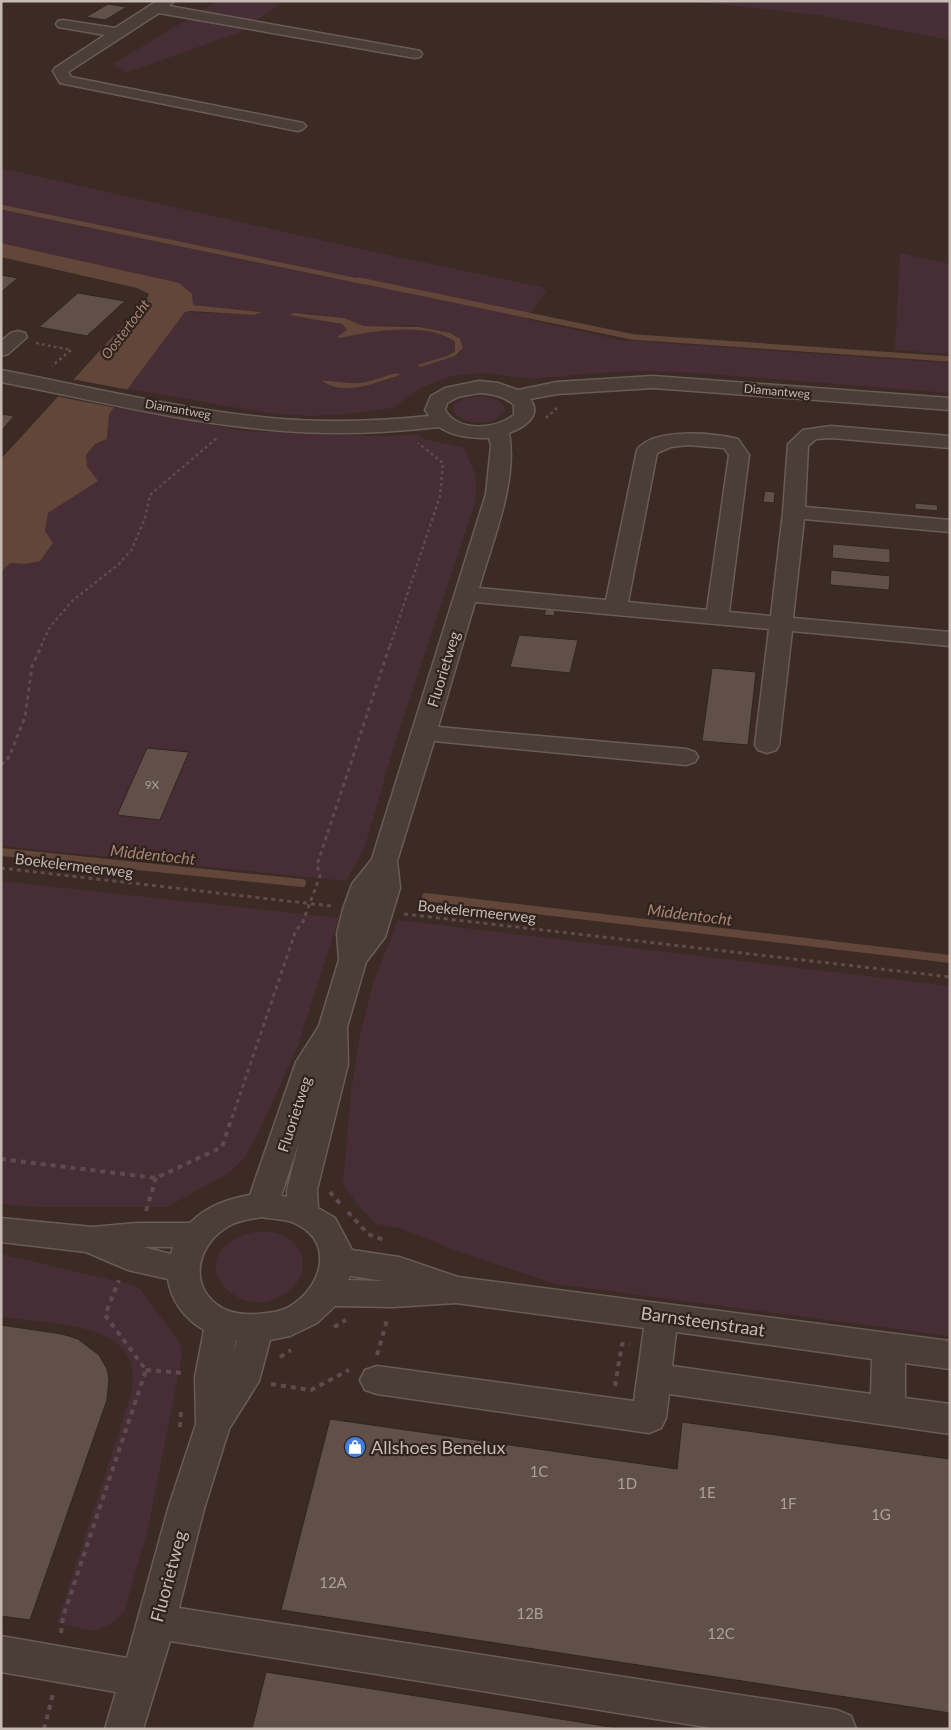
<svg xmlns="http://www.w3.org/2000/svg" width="951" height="1730" viewBox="0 0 951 1730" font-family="Lato,sans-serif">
  <rect width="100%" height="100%" fill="#3b2b24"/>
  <path fill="#472e36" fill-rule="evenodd" d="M218 1H285L238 33 125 73 113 64Z
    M687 1H950V40L818 15Z
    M1 168 365 250 541 287 546 292 526 319 620 340 950 363V393L698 373 639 371 597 373 534 379 484 373 451 376 420 388 393 408 339 415 307 416 268 413 128 389 185 312 254 315 262 312 193 305 47 253 1 243ZM303 313 344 318 364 326 412 325 437 330 456 336 462 351 455 356 418 365 447 356 457 347 455 342C431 320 369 331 340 338L347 330 345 326 339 322 319 319ZM400 375C376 384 348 393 323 383L326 380C351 387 375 380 400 375Z
    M900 253 950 264V354L895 350Z
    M483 396C492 398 505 400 505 412 493 426 464 426 453 411V407L455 403 467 398Z
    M114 407 244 431 373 436 418 435 425 439 464 448C474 472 480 480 474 506L394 746 365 846 346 881 1 846V572L10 563 25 564 45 531 48 513 97 481 87 466 86 455 95 444 107 439 109 414Z
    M1 881 339 918 298 1045 261 1128 245 1157 229 1173 167 1207H37L1 1204Z
    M398 920 950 986V1336L555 1284 455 1250 399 1228 376 1224 357 1204 343 1184 351 1092 360 1035 373 983Z
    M254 1232C263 1231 272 1231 280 1234 302 1242 311 1268 294 1286 243 1337 170 1253 254 1232Z
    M1 1254 133 1285 140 1289 181 1344 182 1356 147 1533 124 1612 108 1626 93 1631 57 1623 132 1391C133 1377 134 1365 126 1353 106 1322 35 1322 1 1317Z"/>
  <path fill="#614639" d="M1 243 179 283 192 294 193 305 262 312 254 315 190 311 185 312 109 414 107 439 95 444 86 455 87 466 98 481 48 513 45 531 53 543 40 561 25 564 10 563 1 572V459L146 300 149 294 137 288 1 257Z
    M294 313 344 318 364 326 420 327 450 333 460 339 463 348 455 356 420 367 417 365 447 356 455 351V342C431 321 368 331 340 338L337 337 347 330 342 324 289 315Z
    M397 373 400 375C377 382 345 397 322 381 327 380 348 384 358 383 371 382 384 376 397 373Z"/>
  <path fill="#3b2b24" d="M71 379 130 390 117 408 55 396Z"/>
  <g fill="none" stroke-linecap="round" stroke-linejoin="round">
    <path stroke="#614639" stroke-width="4.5" d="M1 207 364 282"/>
    <path stroke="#614639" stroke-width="5.5" d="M358 280 633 337 950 359"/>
    <path stroke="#614639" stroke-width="8" d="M1 852 302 883
      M426 897 950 959"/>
  </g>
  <path fill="#615048" stroke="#32251f" d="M108 4 127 7 105 20 86 17Z
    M1 275 18 278 1 292Z
    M78 293 125 301 87 336 39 327Z
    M1 414 14 416 1 431Z
    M765 491 775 492 774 503 763 502Z
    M915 503 937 505 938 511 915 509Z
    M833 544 890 549V563L832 558Z
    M831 570 890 576 889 590 830 585Z
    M546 609 555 610 554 616 544 615Z
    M519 635 578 640 570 673 510 667Z
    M712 668 756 672 748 745 702 741Z
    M147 748 189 752 160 820 117 815Z
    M1 1325 62 1334 78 1339 99 1355 107 1369 109 1379 107 1400 30 1620 1 1616Z
    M330 1419 677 1469 682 1422 950 1459V1713L281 1610Z
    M266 1672 623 1729H252Z"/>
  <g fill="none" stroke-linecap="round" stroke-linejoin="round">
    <g stroke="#695c56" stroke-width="3">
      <path id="minor" d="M157 1H174L169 6 415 50 420 51 422 54 420 57 415 58 159 13 68 72 71 77 303 123 306 126 303 129 298 131 60 83 53 71 55 68 105 35 58 27 56 24 58 21 63 20 115 28Z
        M18 331 25 333 27 337 8 354 1 356V341L11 333Z
        M1 370C94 388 187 411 281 419 330 423 380 421 429 416L425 410 431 396 445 388 479 381 498 383 518 390 557 382 653 376 950 398V410L653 388 557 394 530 399C543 416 523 428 509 433 518 482 492 542 479 588L606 600 637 450C653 427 714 433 738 439L749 455 729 612 771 616 783 512 788 444 803 430 831 426 950 436V448L831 438 816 439 808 446 805 507 950 520V532L804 519 793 618 950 632V646L792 631 779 745 776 750 767 753 758 750 755 745 769 629 475 602 438 727 686 749 695 752 698 757 695 762 686 765 434 741 397 861 400 888 393 911 385 937 366 962 347 1027 348 1064 317 1190 318 1208 335 1218 352 1250 399 1257 458 1277 950 1341V1369L905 1363V1398L950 1404V1434L669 1394 666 1418 661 1428 649 1433 377 1394 365 1390 360 1380 365 1370 377 1366 634 1401 644 1328 456 1303 393 1307 335 1306 317 1323 290 1336 270 1340 259 1381 229 1429 204 1509 179 1608 837 1710 851 1716 856 1729H718L170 1641 143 1729H105L116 1692 1 1672V1636L127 1658 168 1509 196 1424 195 1377 204 1330C185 1319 171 1301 168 1279L128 1270 86 1252 1 1242V1218L92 1227 137 1223H190C207 1206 227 1199 250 1195L296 1062 319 1026 339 960 337 933 343 909 352 884 372 859 486 494 491 446 489 438C472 438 454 437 439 427 387 433 335 435 283 431 188 424 94 400 1 382ZM479 393C493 394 504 396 514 405V415C495 430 458 432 445 410L447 403 458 397ZM688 445 724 448 729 455 707 610 628 602 657 453 671 447ZM299 1142 287 1190V1197L281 1196ZM262 1217C271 1219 283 1219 292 1222 333 1238 325 1281 295 1303 284 1312 269 1313 256 1314 242 1315 227 1313 216 1304 187 1281 200 1242 229 1226 239 1220 251 1219 262 1217ZM143 1247H173L171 1254ZM350 1276 384 1281 348 1280ZM676 1332 872 1359 871 1394 672 1366ZM236 1340H237L233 1354Z"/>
    </g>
    <path stroke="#5f4b4d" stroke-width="2.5" stroke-dasharray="3 3" stroke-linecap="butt" d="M36 343 71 350 52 366
      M546 418 558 407
      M41 646 50 627 72 601 119 564 132 549 145 518 150 495 218 437
      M390 646 440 496 443 463 418 443"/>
    <path stroke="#5f4b4d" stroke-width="3" stroke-dasharray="4 4" stroke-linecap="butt" d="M1 765 9 757 25 717 32 666 42 645
      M1 868 331 906
      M404 914 950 977
      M232 1118 296 930 302 924 320 876 317 865 390 645"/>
    <path stroke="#5f4b4d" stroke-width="4" stroke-dasharray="5 5" stroke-linecap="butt" d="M1 1159 156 1178 222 1147 232 1117
      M330 1192 342 1206
      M146 1211 156 1178
      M348 1212 368 1234 387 1241
      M334 1327 346 1320
      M377 1355 387 1320
      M280 1357 291 1350
      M146 1370 183 1373
      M271 1384 311 1390 349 1370
      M615 1386 622 1344 630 1345
      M180 1427 181 1411
      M61 1633 63 1617 146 1370 105 1315 119 1280
      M44 1729 53 1694"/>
    <use href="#minor" fill="#4b3e38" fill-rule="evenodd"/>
  </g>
  <defs>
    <g id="shop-disc" transform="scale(1.125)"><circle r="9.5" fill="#3f7fe0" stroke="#30231d"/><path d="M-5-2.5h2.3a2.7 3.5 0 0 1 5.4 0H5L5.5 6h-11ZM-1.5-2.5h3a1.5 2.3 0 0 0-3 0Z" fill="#fff"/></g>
  </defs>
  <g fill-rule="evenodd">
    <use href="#shop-disc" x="355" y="1447"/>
  </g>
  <g text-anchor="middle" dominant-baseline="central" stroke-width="4.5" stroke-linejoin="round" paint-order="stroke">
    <g font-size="12" fill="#c6bab3" stroke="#30231d">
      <text transform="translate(777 391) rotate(5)">Diamantweg</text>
      <text transform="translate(178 409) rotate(10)">Diamantweg</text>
    </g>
    <g font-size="12" fill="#ada098">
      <text x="152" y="784">9X</text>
    </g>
    <g font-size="14" font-style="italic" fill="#a98575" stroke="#30231d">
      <text transform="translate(125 329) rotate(-53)">Oostertocht</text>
    </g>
    <g font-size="15" fill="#c6bab3" stroke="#30231d">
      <text transform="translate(443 669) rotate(-73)">Fluorietweg</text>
      <text transform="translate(74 865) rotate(7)">Boekelermeerweg</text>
      <text transform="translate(477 911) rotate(6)">Boekelermeerweg</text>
      <text transform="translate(294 1114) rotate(-72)">Fluorietweg</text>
    </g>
    <g font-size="15" fill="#ada098">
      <text x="539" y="1471">1C</text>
      <text x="627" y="1483">1D</text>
      <text x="707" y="1492">1E</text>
      <text x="788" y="1503">1F</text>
      <text x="881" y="1514">1G</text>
      <text x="333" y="1582">12A</text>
      <text x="530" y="1613">12B</text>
      <text x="721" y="1633">12C</text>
    </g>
    <g font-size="16" font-style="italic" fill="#a98575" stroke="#30231d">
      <text transform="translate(153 854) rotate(6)">Middentocht</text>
      <text transform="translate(690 914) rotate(7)">Middentocht</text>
    </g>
    <g font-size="18" fill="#c6bab3" stroke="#30231d">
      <text transform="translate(703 1321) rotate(8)">Barnsteenstraat</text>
      <text transform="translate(168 1576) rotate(-75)">Fluorietweg</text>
    </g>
    <g font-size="18" fill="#c6bab3" stroke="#30231d" text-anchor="start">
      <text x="371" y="1447">Allshoes Benelux</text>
    </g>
  </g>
  <rect width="951" height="1730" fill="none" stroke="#c6bab3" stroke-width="5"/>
</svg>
